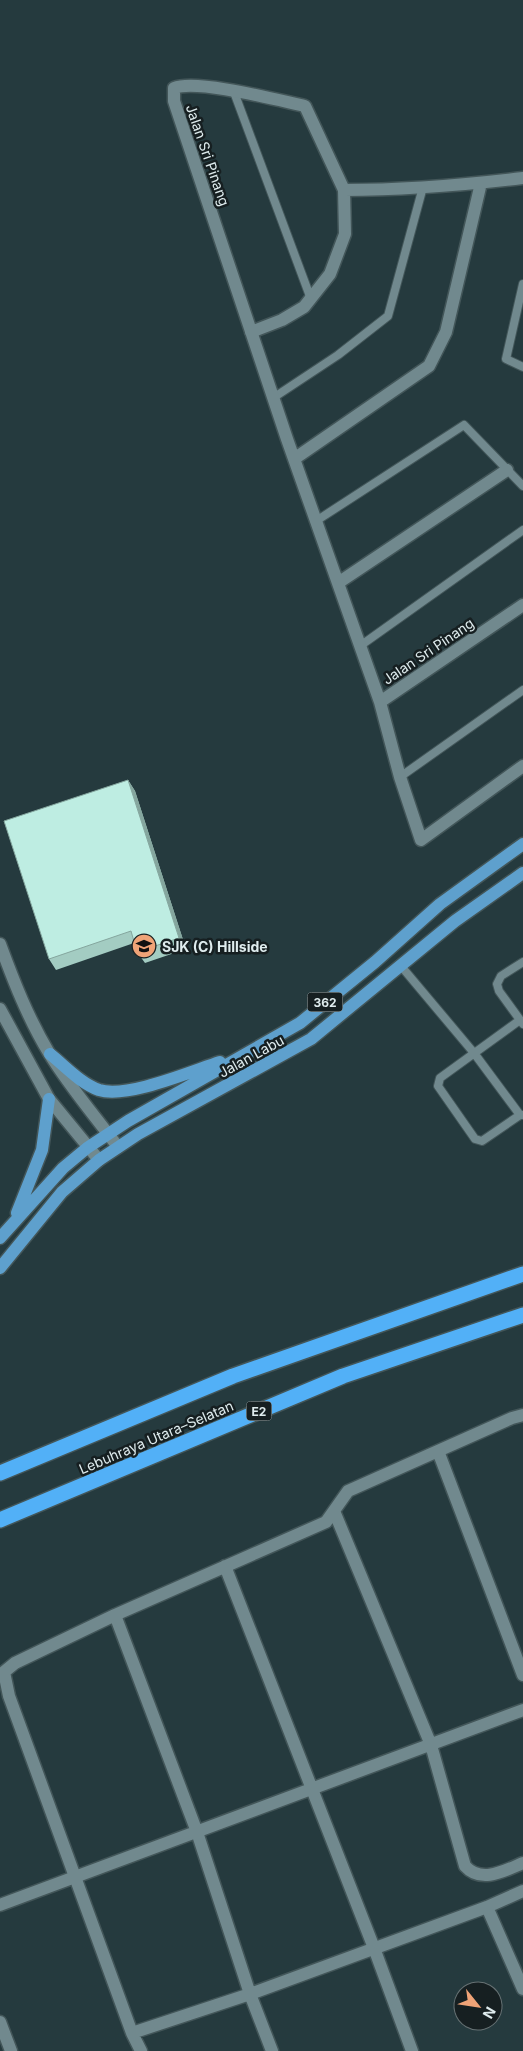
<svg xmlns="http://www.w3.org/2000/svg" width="523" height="2051" viewBox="0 0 523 2051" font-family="Inter,sans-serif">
  <rect width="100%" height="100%" fill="#253a3e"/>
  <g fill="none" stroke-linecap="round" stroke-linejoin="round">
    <g stroke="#435659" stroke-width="10">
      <path id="service" d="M234 92 311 299
        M523 284 506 359 523 367
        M273 398 338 355 388 316 423 187
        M316 521 464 425 523 486
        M360 646 523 530
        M400 777 523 690
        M523 962 501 976 497 984 499 991 523 1024
        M401 966 474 1053 520 1115H523
        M520 1115 482 1141 475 1139 438 1086 440 1078 520 1020"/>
    </g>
    <g stroke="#435659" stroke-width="15">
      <path id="minor" d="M344 190 305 106C277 100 197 79 174 88V101L287 439 380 702 523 605
        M251 332 282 320 304 307 330 274 345 234 344 190C404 190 464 185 523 178
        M294 459 429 366 446 332 481 183
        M338 583 507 470
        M380 702 400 777 421 840 523 766
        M438 1451 523 1675
        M334 1511 431 1745 465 1866C481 1884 504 1871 523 1863
        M225 1566 374 1948 412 2051
        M115 1615 197 1832 250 1994 272 2051
        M0 1905 523 1710
        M487 1907 523 1989
        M0 2022 11 2051
        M132 2033 250 1994 487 1907 523 1891
        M141 2051 132 2033 24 1737 9 1696 4 1672 15 1663 115 1615 326 1522 348 1491 512 1418 523 1415"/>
    </g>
    <g stroke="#435659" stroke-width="15">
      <path id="tertiary" d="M0 944C14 982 28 1018 49 1053 69 1086 95 1116 118 1147
        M0 1009 49 1099 99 1160"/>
    </g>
    <g stroke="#435659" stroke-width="15">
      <path id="primary" d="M50 1054C65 1066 80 1083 99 1090 127 1099 192 1071 220 1062
        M17 1213 42 1150 49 1099
        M0 1238 63 1168 87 1148 128 1121 300 1023 375 962 440 904 523 844
        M0 1268 62 1192 99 1160 138 1134 311 1039 455 921 523 873"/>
    </g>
    <g stroke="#435659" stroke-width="18">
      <path id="motorway" d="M0 1473 233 1376 523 1274
        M0 1520 343 1376 523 1315"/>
    </g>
    <use href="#service" stroke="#71898e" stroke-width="8"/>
    <use href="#minor" stroke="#71898e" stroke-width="12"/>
    <use href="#tertiary" stroke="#71898e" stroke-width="12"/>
    <use href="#primary" stroke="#5ea0cd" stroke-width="12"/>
    <use href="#motorway" stroke="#52b0f7" stroke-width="15"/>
  </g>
  <path fill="#a3ccc2" d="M128 780 135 791 186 949 145 963 137 952 134 943 56 970 49 959Z"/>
  <path fill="#85a69e" d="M128 780 135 791 186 949 179 938Z"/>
  <path fill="#beede2" stroke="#85a69e" d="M128 780 179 938 137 952 131 931 49 959 4 821Z"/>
  <defs>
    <g id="school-disc" transform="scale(1.25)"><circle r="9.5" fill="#efa377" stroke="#161f21"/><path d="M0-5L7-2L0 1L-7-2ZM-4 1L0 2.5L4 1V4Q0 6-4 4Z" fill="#111"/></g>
  </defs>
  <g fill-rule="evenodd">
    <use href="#school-disc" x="144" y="946"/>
  </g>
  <g text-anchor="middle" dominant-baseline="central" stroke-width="5" stroke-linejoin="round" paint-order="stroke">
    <g fill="#161f21" stroke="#a3aeb0" stroke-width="1">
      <rect x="307.5" y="992.5" width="35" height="19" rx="4"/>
      <rect x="246.5" y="1401.5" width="25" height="19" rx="4"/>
    </g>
    <g font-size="12" font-weight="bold" fill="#dfecee">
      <text x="325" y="1002">362</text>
      <text x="259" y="1411">E2</text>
    </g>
    <g font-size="14" fill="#dfecee" stroke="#161f21">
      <text transform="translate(208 155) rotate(71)">Jalan Sri Pinang</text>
      <text transform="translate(428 651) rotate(-34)">Jalan Sri Pinang</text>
      <text transform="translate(251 1056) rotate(-29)">Jalan Labu</text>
      <text transform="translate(156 1437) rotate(-23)">Lebuhraya Utara–Selatan</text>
    </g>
    <g font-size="14" font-weight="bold" fill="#dfecee" stroke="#161f21" text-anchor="start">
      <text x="162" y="946">SJK (C) Hillside</text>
    </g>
  </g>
  <g transform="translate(478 2006) rotate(120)"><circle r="24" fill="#161f21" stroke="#667173"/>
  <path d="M0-4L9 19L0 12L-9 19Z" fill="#efa377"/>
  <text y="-8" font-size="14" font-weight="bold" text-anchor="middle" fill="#dfecee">N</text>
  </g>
</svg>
